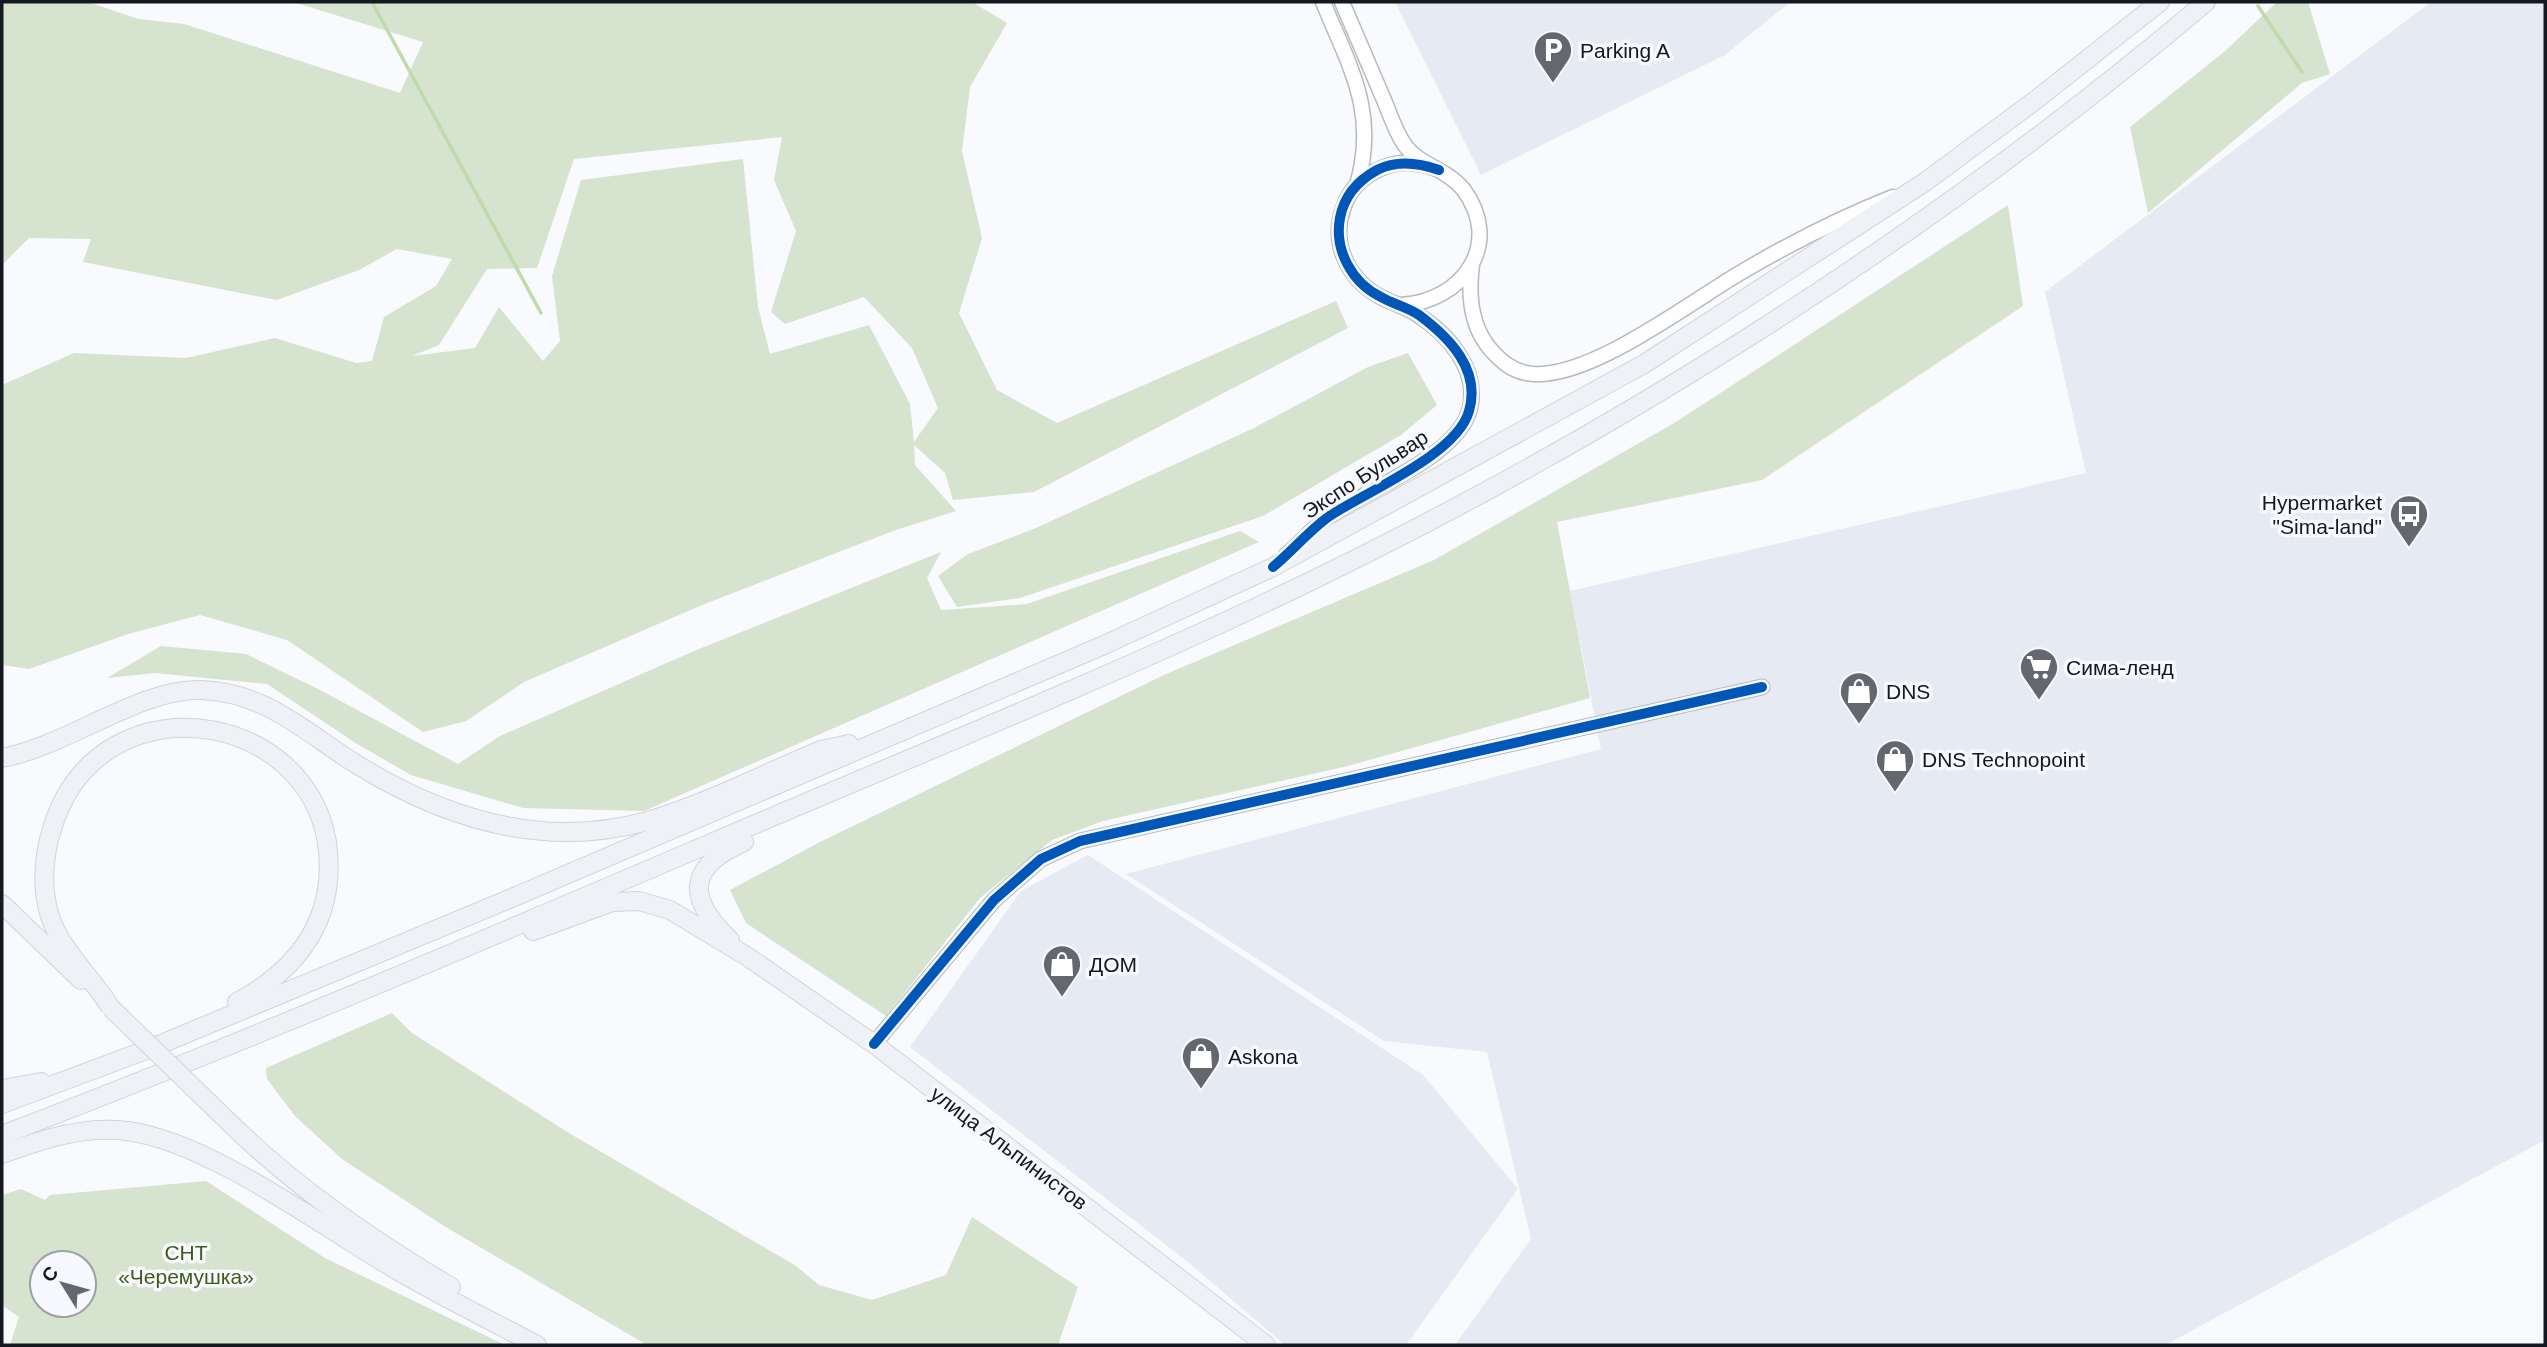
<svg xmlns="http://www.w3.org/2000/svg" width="2547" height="1347" viewBox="0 0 2547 1347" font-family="Helvetica,sans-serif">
  <rect width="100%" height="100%" fill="#f8fafd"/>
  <path fill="#e6eaf2" d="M1395 2H1790L1725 55 1481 175Z
    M2431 2H2545V1140L2165 1345H1455L1531 1239 1487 1052 1384 1041 1126 874 1601 749 1570 591 2086 473 2045 292Z
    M1088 855 1423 1075 1518 1189 1406 1345H1285L1188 1262 910 1047 1021 891Z"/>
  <path fill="#d6e3ce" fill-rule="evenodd" d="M2 2H88L138 19 184 24 400 93 423 42 293 2H972L1007 23 970 87 962 151 982 238 959 313 997 390 1057 423 1336 301 1348 328 1034 492 953 500 945 473 914 445 915 465 956 511 893 531 702 605 524 682 466 721 423 732 287 640 200 615 128 634 29 669 2 665V385L74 353 186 358 275 338 356 363 372 361 384 317 436 286 452 259 397 249 359 270 277 300 83 262 91 239 29 238 2 265ZM782 137 774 180 796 231 771 312 785 324 864 297 912 348 938 408 914 442 910 404 869 325 770 354 758 307 743 159 581 180 552 276 560 341 543 361 499 307 475 348 412 356 439 345 487 269 537 268 574 159Z
    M2277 2H2308L2330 74 2302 83 2148 213 2130 127 2224 52Z
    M2008 205 2023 306 1762 480 1557 522 1590 698 1348 766 1103 821 1052 840 980 898 886 1016 746 923 730 890 820 842 1164 675 1434 560 1676 422Z
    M1408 353 1437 405 1401 435 1263 516 1020 598 957 607 938 576 968 554 1036 528 1254 428 1368 367Z
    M1240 531 1259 542 644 811 523 808 411 775 357 744 267 684 155 673 107 678 161 646 246 654 318 689 458 764 500 736 694 651 941 552 927 578 941 610 1027 604Z
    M392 1013 412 1033 569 1133 796 1266 819 1285 872 1300 946 1275 972 1217 1078 1287 1058 1345H647L444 1226 342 1159 295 1116 267 1079 266 1068Z
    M206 1181 325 1258 505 1345H10L19 1317 2 1305V1195L21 1189 45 1200 50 1195ZM42 1263H84V1305H42Z"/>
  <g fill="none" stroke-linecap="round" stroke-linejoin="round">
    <path stroke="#bfdaab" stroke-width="3.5" d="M372 2 541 313
      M2258 6 2302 72"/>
    <g stroke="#b6b9be" stroke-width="17">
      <path id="minor" d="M1323 2C1350 68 1378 112 1357 185
        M1342 2C1356 35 1370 67 1384 100 1390 114 1395 131 1404 144 1418 165 1447 169 1463 189 1504 243 1463 302 1401 305
        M1472 265C1468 295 1470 326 1491 350 1501 361 1511 370 1526 373 1583 385 1690 302 1740 273 1789 244 1840 218 1893 197
        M1286 555C1300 544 1311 530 1325 519 1364 490 1459 457 1470 408 1479 368 1447 333 1415 313 1403 306 1389 302 1377 295 1347 277 1331 242 1343 209 1349 189 1363 176 1382 168 1400 160 1421 163 1439 170
        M874 1044 994 900 1041 859 1080 841 1762 687"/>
    </g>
    <g stroke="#d2d4d6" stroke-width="20">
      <path id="major" d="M2 758C67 746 140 688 201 690 265 692 305 732 356 764 443 818 542 849 644 822 704 805 763 774 821 750L849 744
        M2 904 81 980
        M533 931 612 902 639 901 670 910 748 957 874 1044 1266 1345
        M730 940C687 899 686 867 744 842
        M109 1005C90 975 58 947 49 913 41 886 44 854 52 829 101 665 343 713 328 881 323 937 285 977 237 1002
        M2 1089 41 1082
        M2 1104 154 1047 507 900 1104 645 1273 567 1644 364 1925 182 2037 99 2160 2
        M234 1127C299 1190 373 1240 451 1287
        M2 1135C259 1037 512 928 765 820 927 751 1089 685 1248 611 1591 451 1917 246 2206 2
        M2 1154C41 1140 84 1125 127 1131 211 1142 325 1229 400 1272 445 1298 491 1321 537 1345"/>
    </g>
    <use href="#minor" stroke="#fefeff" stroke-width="14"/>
    <use href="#major" stroke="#eef1f6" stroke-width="18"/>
    <g stroke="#d2d4d6" stroke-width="20" stroke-linecap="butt">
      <path id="major-bridge" d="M111 1008 234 1127"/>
    </g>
    <use href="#major-bridge" stroke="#eef1f6" stroke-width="18"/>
    <g stroke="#f7f9fe" stroke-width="15">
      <path id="cycleway" d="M1273 567C1292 551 1308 532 1328 517 1365 492 1457 455 1469 411 1481 370 1450 338 1419 315 1407 307 1393 304 1381 297 1352 283 1334 250 1340 218 1344 196 1357 181 1377 170 1397 160 1419 163 1439 170
        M874 1044 994 900 1041 859 1080 841 1762 687"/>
    </g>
    <use href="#cycleway" stroke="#0057b8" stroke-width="10"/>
  </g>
  <defs>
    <g id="parking-pin" transform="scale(2.0125)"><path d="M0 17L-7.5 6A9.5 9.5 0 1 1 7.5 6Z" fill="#64676e" stroke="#f7f9fe"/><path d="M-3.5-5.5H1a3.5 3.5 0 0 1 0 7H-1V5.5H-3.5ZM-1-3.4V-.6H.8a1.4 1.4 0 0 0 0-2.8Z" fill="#fff"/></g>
    <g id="bus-pin" transform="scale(2.0125)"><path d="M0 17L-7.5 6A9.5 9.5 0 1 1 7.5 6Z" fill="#64676e" stroke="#f7f9fe"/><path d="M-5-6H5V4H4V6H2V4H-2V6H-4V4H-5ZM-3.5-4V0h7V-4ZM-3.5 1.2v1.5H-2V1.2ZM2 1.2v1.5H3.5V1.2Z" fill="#fff"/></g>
    <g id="supermarket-pin" transform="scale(2.0125)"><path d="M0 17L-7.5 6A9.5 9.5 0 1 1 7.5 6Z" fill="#64676e" stroke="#f7f9fe"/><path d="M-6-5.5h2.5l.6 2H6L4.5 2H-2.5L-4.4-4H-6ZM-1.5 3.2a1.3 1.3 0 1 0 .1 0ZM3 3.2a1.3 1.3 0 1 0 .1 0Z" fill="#fff"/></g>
    <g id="shop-pin" transform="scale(2.0125)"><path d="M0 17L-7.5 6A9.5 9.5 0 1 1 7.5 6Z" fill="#64676e" stroke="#f7f9fe"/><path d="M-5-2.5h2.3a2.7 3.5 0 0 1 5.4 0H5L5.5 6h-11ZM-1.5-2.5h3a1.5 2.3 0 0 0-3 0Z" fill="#fff"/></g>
  </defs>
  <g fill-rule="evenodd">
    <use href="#parking-pin" x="1553" y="50"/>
    <use href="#bus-pin" x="2409" y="514"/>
    <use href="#supermarket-pin" x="2039" y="667"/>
    <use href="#shop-pin" x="1859" y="691"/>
    <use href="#shop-pin" x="1895" y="759"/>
    <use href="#shop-pin" x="1062" y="964"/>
    <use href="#shop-pin" x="1201" y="1056"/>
  </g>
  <g text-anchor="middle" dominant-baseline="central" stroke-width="7" stroke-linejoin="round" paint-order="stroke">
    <g font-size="21" fill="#141821" stroke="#f7f9fe" text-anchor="start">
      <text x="1580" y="50">Parking A</text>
      <text x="2382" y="502" text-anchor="end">Hypermarket<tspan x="2382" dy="24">"Sima-land"</tspan></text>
      <text x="2066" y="667">Сима-ленд</text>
      <text x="1886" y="691">DNS</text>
      <text x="1922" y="759">DNS Technopoint</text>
      <text x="1089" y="964">ДОМ</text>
      <text x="1228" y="1056">Askona</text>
    </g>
    <g font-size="21" fill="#141821" stroke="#f7f9fe">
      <text transform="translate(1365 474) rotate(-33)">Экспо Бульвар</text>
      <text transform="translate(1009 1148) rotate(37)">улица Альпинистов</text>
    </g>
    <g font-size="21" fill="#3d5e19" stroke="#f7f9fe">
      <text x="186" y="1252">СНТ<tspan x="186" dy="24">«Черемушка»</tspan></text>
    </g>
  </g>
  <rect width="2547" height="1347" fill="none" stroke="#141821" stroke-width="7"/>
  <g transform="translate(63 1284) rotate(307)"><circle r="33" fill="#f7f9fe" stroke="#9c9fa6" stroke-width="2"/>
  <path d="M0-5L12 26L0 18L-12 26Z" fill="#64676e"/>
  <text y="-10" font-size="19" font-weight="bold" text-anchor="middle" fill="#141821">С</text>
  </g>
</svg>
